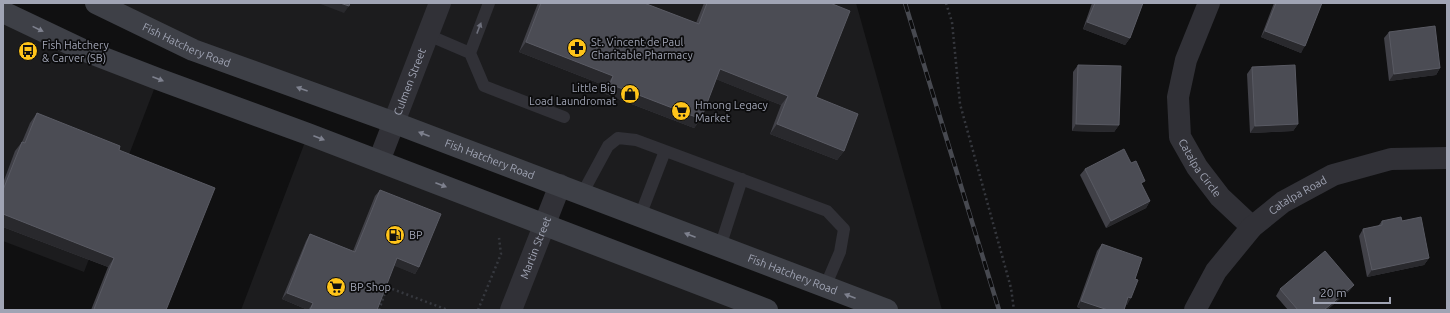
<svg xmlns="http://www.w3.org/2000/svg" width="1450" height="313" viewBox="0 0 1450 313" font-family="Ubuntu,sans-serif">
  <rect width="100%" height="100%" fill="#101011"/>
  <path fill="#1c1c1e" d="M96 3H856L942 310H887Z
    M3 12 158 79 84 272 3 241Z
    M308 134 767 310H241Z"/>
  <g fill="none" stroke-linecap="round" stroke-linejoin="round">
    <path stroke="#36383e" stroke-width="2.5" stroke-dasharray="2 3" stroke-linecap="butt" d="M946 3 952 22 960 104 1011 288 1014 310
      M379 310 387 287 448 310
      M478 310 501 254 499 238"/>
    <path stroke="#313137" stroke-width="12" d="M489 3 470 53 484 86 564 117
      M428 35 470 53
      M582 194 608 146 618 138 636 140 827 211 844 229 840 252 825 287
      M640 216 665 151
      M720 247 742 179"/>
    <g stroke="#313137" stroke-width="22">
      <path id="s1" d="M1209 3 1186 60 1178 97 1180 137 1197 167 1220 197 1252 227"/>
      <path id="s2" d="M379 161 440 3"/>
      <path id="s3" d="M511 310 560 185"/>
      <path id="s4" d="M1195 310 1216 271 1252 227 1283 202 1333 175 1391 159 1447 158"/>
    </g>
    <g stroke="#3e4047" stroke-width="22">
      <path id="s5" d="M96 3 193 50 395 123 887 310"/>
      <path d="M3 12 83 50 158 79 308 134 767 310"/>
    </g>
    <g stroke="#474950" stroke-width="4.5">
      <path id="rail" d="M905 3 999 310"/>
    </g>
    <use href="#rail" stroke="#0b0b0c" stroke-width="3" stroke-dasharray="9" stroke-linecap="butt"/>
  </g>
  <path fill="#414148" d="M538 3H644L696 23 704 3H830L816 97 844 151 837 160 770 134 781 105 716 79 701 119 694 128 603 93 606 86 519 52Z
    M1092 3H1143L1130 38 1125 45 1083 29Z
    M1274 3H1322L1301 53 1261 37Z
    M1389 32 1440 68 1436 75 1389 81 1384 38Z
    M1078 65 1119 125 1114 132 1072 131 1073 72Z
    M1252 67 1298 124 1293 131 1250 133 1247 74Z
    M37 113 119 150 166 310H91L108 267 3 227V183L15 151 22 142 30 123Z
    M1085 169 1142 185 1150 201 1146 208 1106 228 1080 175Z
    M380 190 419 267 415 274 394 265 377 310H308L282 299 306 241 310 234 353 251 375 196Z
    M1382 221H1402L1429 258 1424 265 1367 277 1359 236 1363 229 1378 226Z
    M1102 244 1135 279 1127 305 1126 304 1124 310H1084L1077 307 1097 251Z
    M1354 285 1349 291 1327 310H1288L1276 296 1280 289Z"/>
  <path fill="#29292d" d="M318 3H340L349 6 344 13Z
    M1087 22 1130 38 1125 45 1083 29Z
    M1265 31 1305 46 1301 53 1261 37Z
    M526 42 613 76 606 86 519 52Z
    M1440 68 1436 75 1389 81 1394 74Z
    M720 69 788 96 781 105 713 78Z
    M610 84 701 119 694 128 603 93Z
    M777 124 844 151 837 160 770 134Z
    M1076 124 1119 125 1114 132 1072 131Z
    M1298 124 1293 131 1250 133 1255 126Z
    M1150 201 1146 208 1106 228 1111 221Z
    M3 214 114 258 108 267 3 227Z
    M397 258 419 267 415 274 392 265Z
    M1429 258 1424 265 1367 277 1372 270Z
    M1354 285 1349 291 1327 310H1324Z
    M287 293 313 303 308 310 282 299Z
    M1128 297 1131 298 1127 305 1124 304Z
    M1081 301 1108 310H1084L1077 307Z"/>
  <path fill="#4b4c54" stroke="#595a63" d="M340 3H350L349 6Z
    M541 3H644L699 24 707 3H830L850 11 816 97 858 114 844 151 777 124 788 96 720 69 701 119 610 84 613 76 526 42Z
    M1095 3H1143L1130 38 1087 22Z
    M1276 3H1322L1305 46 1265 31Z
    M1435 26 1440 68 1394 74 1389 32Z
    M1078 65 1121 66 1119 125 1076 124Z
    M1295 65 1298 124 1255 126 1252 67Z
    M37 113 120 146 119 150 215 188 166 310H97L94 309 114 258 3 214V190L22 142 25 143Z
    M1124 149 1131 163 1136 161 1145 181 1141 183 1150 201 1111 221 1085 169Z
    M380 190 441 214 419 267 397 258 377 310H310L313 303 287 293 310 234 355 252Z
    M1401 217 1402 221 1421 217 1429 258 1372 270 1363 229 1382 225V221Z
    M1102 244 1142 258 1135 279 1138 280 1131 298 1128 297 1124 310H1108L1081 301Z
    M1325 251 1354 285 1324 310H1298L1280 289Z"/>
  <defs><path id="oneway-solid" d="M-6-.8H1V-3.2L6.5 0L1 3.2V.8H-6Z"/></defs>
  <use fill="#6e707c" href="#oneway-solid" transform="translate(479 28) rotate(-69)"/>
  <g fill="#7e818e">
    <use href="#oneway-solid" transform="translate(38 29) rotate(26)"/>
    <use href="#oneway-solid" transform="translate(158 79) rotate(21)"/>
    <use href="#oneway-solid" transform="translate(302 89) rotate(-160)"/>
    <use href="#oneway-solid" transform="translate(424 134) rotate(-159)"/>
    <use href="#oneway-solid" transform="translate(319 138) rotate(21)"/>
    <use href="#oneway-solid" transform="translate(441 185) rotate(21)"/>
    <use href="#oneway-solid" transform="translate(690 235) rotate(-159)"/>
    <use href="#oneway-solid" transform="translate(850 296) rotate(-159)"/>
  </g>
  <defs>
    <g id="pharmacy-disc" transform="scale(1)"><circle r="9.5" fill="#ffc41a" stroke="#0b0b0c"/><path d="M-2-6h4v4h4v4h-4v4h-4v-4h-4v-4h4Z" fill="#111"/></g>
    <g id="bus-disc" transform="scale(1)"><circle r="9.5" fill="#ffc41a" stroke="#0b0b0c"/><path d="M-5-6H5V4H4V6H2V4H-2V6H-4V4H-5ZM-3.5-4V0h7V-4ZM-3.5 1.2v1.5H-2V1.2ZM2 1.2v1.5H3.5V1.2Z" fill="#111"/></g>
    <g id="shop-disc" transform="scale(1)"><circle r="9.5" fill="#ffc41a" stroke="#0b0b0c"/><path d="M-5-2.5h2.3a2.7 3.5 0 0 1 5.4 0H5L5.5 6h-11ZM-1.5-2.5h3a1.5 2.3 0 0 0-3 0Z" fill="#111"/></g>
    <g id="supermarket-disc" transform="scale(1)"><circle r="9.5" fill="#ffc41a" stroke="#0b0b0c"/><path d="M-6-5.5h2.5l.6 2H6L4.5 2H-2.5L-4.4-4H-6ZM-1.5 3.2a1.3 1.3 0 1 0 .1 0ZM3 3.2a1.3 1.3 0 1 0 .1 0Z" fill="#111"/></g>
    <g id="fuel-disc" transform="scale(1)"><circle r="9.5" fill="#ffc41a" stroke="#0b0b0c"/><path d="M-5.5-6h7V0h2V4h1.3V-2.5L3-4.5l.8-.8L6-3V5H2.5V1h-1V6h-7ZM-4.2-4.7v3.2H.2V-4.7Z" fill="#111"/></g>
  </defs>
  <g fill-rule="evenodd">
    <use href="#pharmacy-disc" x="577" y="48"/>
    <use href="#bus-disc" x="28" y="51"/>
    <use href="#shop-disc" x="630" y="94"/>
    <use href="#supermarket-disc" x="681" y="111"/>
    <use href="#fuel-disc" x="395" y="235"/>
    <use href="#supermarket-disc" x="336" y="287"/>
  </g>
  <g text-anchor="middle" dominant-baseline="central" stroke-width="3.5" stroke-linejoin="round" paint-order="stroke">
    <g font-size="11" fill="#a0a4b4" stroke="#0b0b0c" text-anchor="start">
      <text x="591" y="42">St. Vincent de Paul<tspan x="591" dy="13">Charitable Pharmacy</tspan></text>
      <text x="42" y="45">Fish Hatchery<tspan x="42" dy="13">&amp; Carver (SB)</tspan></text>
      <text x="616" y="88" text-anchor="end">Little Big<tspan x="616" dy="13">Load Laundromat</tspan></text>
      <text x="695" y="105">Hmong Legacy<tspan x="695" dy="13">Market</tspan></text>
      <text x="409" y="235">BP</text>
      <text x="350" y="287">BP Shop</text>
    </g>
    <g font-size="11" fill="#a0a4b4" stroke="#0b0b0c">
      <text stroke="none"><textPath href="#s5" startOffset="100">Fish Hatchery Road</textPath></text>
      <text stroke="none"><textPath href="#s2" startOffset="85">Culmen Street</textPath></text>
      <text stroke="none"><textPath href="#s5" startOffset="424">Fish Hatchery Road</textPath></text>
      <text stroke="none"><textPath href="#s1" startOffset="176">Catalpa Circle</textPath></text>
      <text stroke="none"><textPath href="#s4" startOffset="157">Catalpa Road</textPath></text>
      <text stroke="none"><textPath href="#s3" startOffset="67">Martin Street</textPath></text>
      <text stroke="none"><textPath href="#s5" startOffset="748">Fish Hatchery Road</textPath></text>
    </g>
  </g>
  <rect width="1450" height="313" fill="none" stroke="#a0a4b4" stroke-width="8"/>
  <path d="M1314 297v6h76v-6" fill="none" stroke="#a0a4b4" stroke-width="2"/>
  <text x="1320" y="297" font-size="12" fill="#a0a4b4" stroke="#0b0b0c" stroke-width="3" paint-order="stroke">20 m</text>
</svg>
